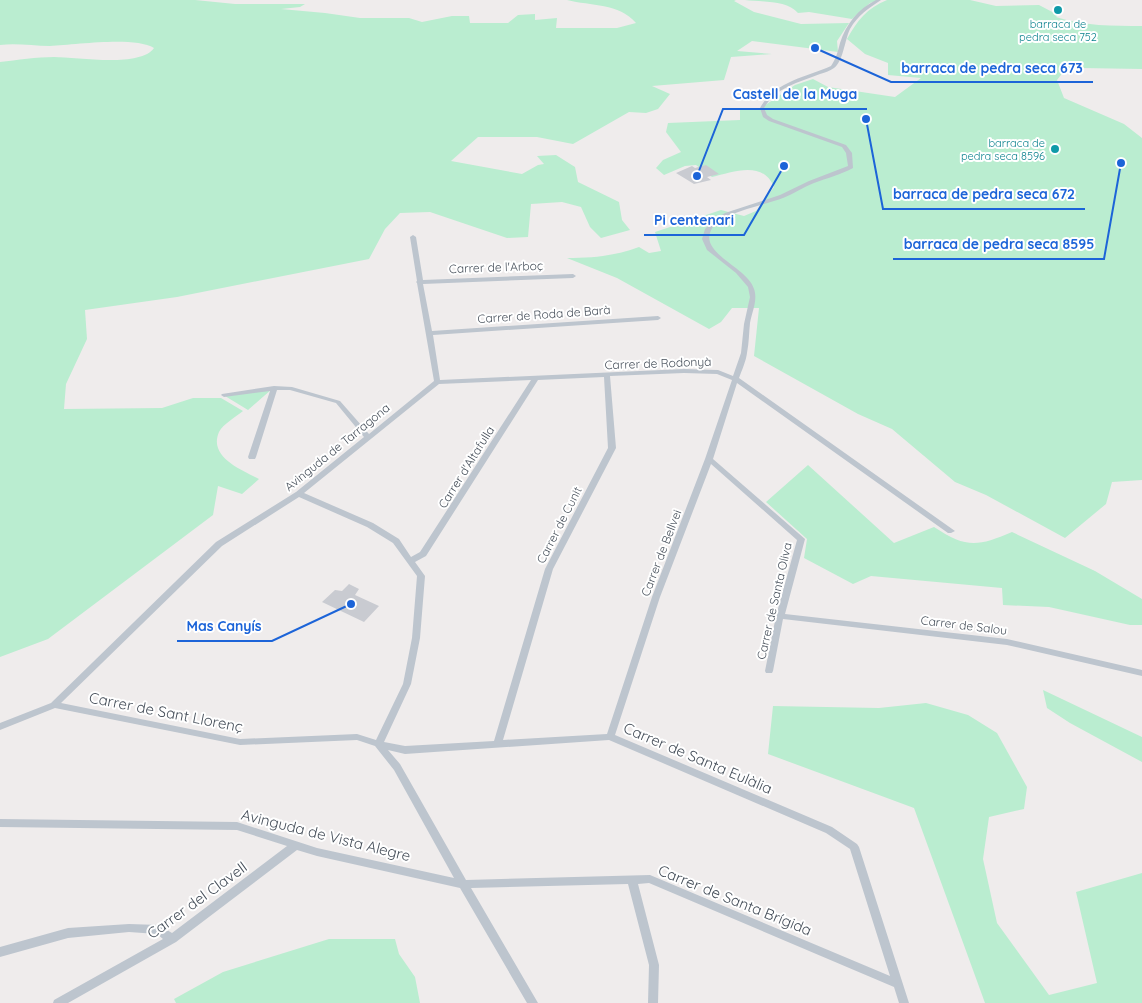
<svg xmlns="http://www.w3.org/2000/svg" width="1142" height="1003" viewBox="0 0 1142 1003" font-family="Quicksand,sans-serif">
  <rect width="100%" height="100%" fill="#efecec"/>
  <path fill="#baedd0" d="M0 0H195L235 4H305L300 7 281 9 325 13 360 18H409L422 22 452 16H469L470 23H508L518 15 535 14V20L557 18 556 28H617L636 23C619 3 591 6 567 0H736L734 1 754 12 801 24 849 23 837 41 838 52 752 41 737 51 772 54 731 57 724 80 652 86 670 94 658 109 646 113 629 112 573 144 537 137H478L451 161 522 174 538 165 544 164 537 156 556 155 575 167 578 182 619 202 622 220 630 230 601 238 590 227 581 207 562 202 531 204 528 237 507 238 430 212 400 213 385 229 369 259 177 297 85 310 87 339 66 384 64 409 162 408 193 398H221L243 411C237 416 223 424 219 432 208 457 242 470 259 479L242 494 218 486 213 515 48 639 0 657V62C17 60 37 57 54 57 77 57 140 68 154 48 134 36 75 45 50 46 33 46 17 43 0 45Z
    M745 0H880L870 3 852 19 809 12 798 13C787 0 762 2 745 0Z
    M887 0H970L996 6 1039 5 1058 15 1056 17C1084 26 1113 26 1142 26V69L1081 68 1064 71 1057 80 1064 98 1124 124 1142 138V480L1112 482 1106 504 1065 538 986 495 955 482 892 429 858 414 754 356 759 308H732L721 322 709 329 617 278 567 258C593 258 614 256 639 247L649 253 661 251 655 232 721 210 744 216 756 211 774 187C763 160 733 172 712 177L696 165 685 166 664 175 656 168 663 160 681 152 666 132 668 123 740 120V109L761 108 795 85 813 79 828 87 895 97 921 78 888 75V63L865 54 847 39C857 21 867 8 887 0Z
    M272 389 248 410 225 396Z
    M808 465 894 543 934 527C966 548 977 547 1012 532L1095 571 1142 599V625H1130L1049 607 1003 605 1002 588 871 576 853 584 804 558 807 539 766 502Z
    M1043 690 1142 737V762L1070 723 1047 708Z
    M926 703 968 715 997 733 1027 787 1024 809 989 817 983 859 997 923 1049 995 1097 983 1076 892 1142 873V1003H985L914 808 768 754 773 706 879 708Z
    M329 939H395L399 954 415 977 420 1003H176L174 999 223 972Z"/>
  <path fill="#c9cbd1" d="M706 165 719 174 707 177 711 180 694 184 676 173 692 166 695 168Z
    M349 584 359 589 355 595 379 606 364 622 322 602 335 590 342 591Z"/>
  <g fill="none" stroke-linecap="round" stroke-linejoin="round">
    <path fill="#bdc5ce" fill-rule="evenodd" d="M876 0H881C869 8 858 15 850 29 845 39 843 62 834 68 830 71 824 73 820 74 799 82 775 88 764 108L767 115 773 119 846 145 852 153 853 168C840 175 827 178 814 183 803 187 794 194 783 198 766 205 715 213 710 233 703 255 748 268 754 289 758 300 752 312 750 323 749 332 749 343 747 353 746 361 742 370 739 378L955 531 951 533H948L737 383 713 459 805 539 785 614 1007 639 1142 670V676L1007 645 783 619 773 671 772 673H766L765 671 776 616 797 540 711 464 660 597 615 735 832 827 857 844 859 847 909 1003H899L894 987 649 883 638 884 659 965 658 1003H648L649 965 628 884 471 888 538 1003H527L460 888 317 856 297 850 176 942 68 1003H53L54 1000 163 939 157 934 129 932 68 938 0 957V947L68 928 129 924 159 925 172 933 287 846 237 830 0 827V819L237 822 317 848 454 878 394 770 375 746 357 740 240 745 55 708 0 730V723L51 703 216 542 296 492 364 437 336 403 290 390H277L256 457 255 459H249L248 457 270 391 224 397 221 395 222 394 274 386 292 387 340 401 369 434 434 381 417 283 416 282 417 281 410 237 413 235 416 237 423 280 573 274 576 276 573 278 423 284 432 331 658 316 661 318 658 320 433 335 440 380 684 369 718 370 733 376 741 353 744 324 750 297 748 287 736 273 707 250 702 239 705 229 714 220 725 213 780 195 809 181 848 166 846 153 842 147 769 121 763 117 760 108C774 82 806 77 831 66 836 59 838 51 840 43 846 24 858 9 876 0ZM684 373 717 374 732 380 705 459 652 597 607 734 503 740 553 569 616 448 610 376ZM604 377 608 448 545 569 494 741 405 746 384 742 411 684 420 638 425 576 415 562 426 556 538 380ZM531 380 420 552 411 557 399 539 373 523 304 493 439 384ZM299 497 367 527 393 543 417 576 412 638 403 684 376 740 357 734 240 739 61 703 222 546ZM609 740 826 833 850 849 890 976 650 875 466 880 400 764 388 750 405 754Z"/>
  </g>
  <g fill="#0f9aa8" stroke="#fff" stroke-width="2">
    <circle cx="1058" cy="10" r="5"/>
    <circle cx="1055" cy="149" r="5"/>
  </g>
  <g text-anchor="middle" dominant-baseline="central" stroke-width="4" stroke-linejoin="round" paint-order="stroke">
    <g font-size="11" fill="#0d838f" stroke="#fff">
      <text x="1058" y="24">barraca de<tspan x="1058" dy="13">pedra seca 752</tspan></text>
      <text x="1045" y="143" text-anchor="end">barraca de<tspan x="1045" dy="13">pedra seca 8596</tspan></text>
    </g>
    <g font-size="12" fill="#454e59" stroke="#fff">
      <text transform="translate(496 267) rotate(-2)">Carrer de l'Arboç</text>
      <text transform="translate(544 314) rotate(-4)">Carrer de Roda de Barà</text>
      <text transform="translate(658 363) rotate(-2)">Carrer de Rodonyà</text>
      <text transform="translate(337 447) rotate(-39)">Avinguda de Tarragona</text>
      <text transform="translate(466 467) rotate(-58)">Carrer d'Altafulla</text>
      <text transform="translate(559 525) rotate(-63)">Carrer de Cunit</text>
      <text transform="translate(661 553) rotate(-69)">Carrer de Bellvei</text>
      <text transform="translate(774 601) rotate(-77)">Carrer de Santa Oliva</text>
      <text transform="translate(964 625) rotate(7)">Carrer de Salou</text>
    </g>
    <g font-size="15" fill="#454e59" stroke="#fff">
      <text transform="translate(166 712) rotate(11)">Carrer de Sant Llorenç</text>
      <text transform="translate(698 758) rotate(23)">Carrer de Santa Eulàlia</text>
      <text transform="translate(326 835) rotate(14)">Avinguda de Vista Alegre</text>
      <text transform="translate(197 900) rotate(-36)">Carrer del Clavell</text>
      <text transform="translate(735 900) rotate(22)">Carrer de Santa Brígida</text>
    </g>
  </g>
  <path fill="none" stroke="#1c64d8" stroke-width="2" d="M815 48L891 82H1093M697 176L723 109H867M866 119L883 209H1085M784 166L744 235H644M1121 163L1104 259H893M351 604L272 641H177"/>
  <g fill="#1c64d8" stroke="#fff" stroke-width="2">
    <circle cx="815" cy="48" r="5"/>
    <circle cx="697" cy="176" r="5"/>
    <circle cx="866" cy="119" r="5"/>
    <circle cx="784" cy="166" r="5"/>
    <circle cx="1121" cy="163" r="5"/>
    <circle cx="351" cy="604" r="5"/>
  </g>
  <g font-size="14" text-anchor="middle" font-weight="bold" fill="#1c64d8" stroke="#fff" stroke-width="4" stroke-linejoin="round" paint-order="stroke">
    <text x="992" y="73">barraca de pedra seca 673</text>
    <text x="795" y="99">Castell de la Muga</text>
    <text x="984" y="199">barraca de pedra seca 672</text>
    <text x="694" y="225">Pi centenari</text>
    <text x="999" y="249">barraca de pedra seca 8595</text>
    <text x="224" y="631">Mas Canyís</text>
  </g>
</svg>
